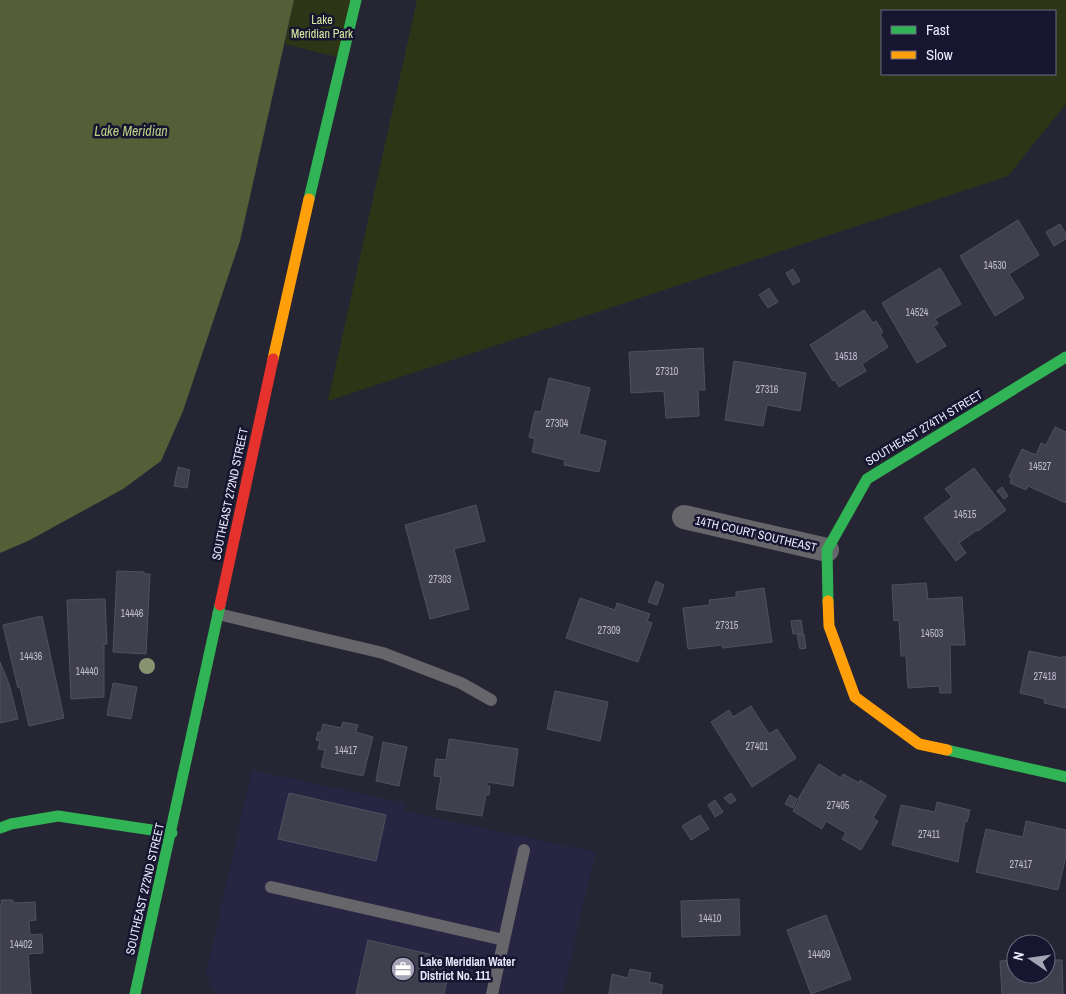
<svg xmlns="http://www.w3.org/2000/svg" width="1066" height="994" viewBox="0 0 1066 994" font-family="'Archivo Narrow',sans-serif">
  <rect width="100%" height="100%" fill="#262533"/>
  <path fill="#282543" d="M252 770 405 803 403 811 596 852 562 994H216L206 974Z"/>
  <path fill="#2d3516" fill-rule="evenodd" d="M294 0H356L341 58 285 44Z
    M417 0H1066V104L1008 176 328 401ZM882 11H1055V74H882Z"/>
  <path fill="#545f38" d="M0 0H294L240 241 183 411 161 461 123 489 28 541 0 553Z"/>
  <path fill="#403f4e" stroke="#51515d" d="M1018 220 1039 255 1009 274 1024 298 995 316 960 256Z
    M1060 224 1066 234V239L1054 246 1046 232Z
    M940 268 961 304 935 319 938 324 933 326 946 346 917 363 882 303Z
    M793 269 800 281 793 285 786 273Z
    M769 288 778 302 768 308 759 295Z
    M864 310 873 323 876 321 883 332 880 334 888 347 862 364 866 371 839 387 835 380 833 381 810 345Z
    M703 348 705 390H698L699 416 666 418 664 391 631 393 629 352Z
    M734 361 806 373 800 411 767 405 763 426 725 420Z
    M549 378 590 388 579 434 606 441 599 472 564 465 565 460 532 452 535 439 529 437 535 411 541 412Z
    M1055 427 1066 432V503L1028 486 1026 490 1010 483 1012 477H1009L1022 449 1036 455 1041 443 1046 445Z
    M178 467 190 470 187 488 174 486Z
    M974 468 1006 510 978 531 977 530 959 543 966 553 956 561 924 518 952 497 945 489Z
    M1002 487 1008 496 1004 499 997 491Z
    M476 505 485 541 454 549 469 609 430 619 405 525Z
    M117 571 144 572V574H150L146 654 113 652Z
    M656 581 664 585 657 605 648 602Z
    M926 583 928 599 962 597 965 645H950L951 693H940L939 686 908 688 906 656H901L899 620 894 621 892 585Z
    M764 588 772 642 723 648 722 645 688 649 683 608 710 605 709 600 736 597V592Z
    M580 598 615 610 617 603 650 614 647 621 652 623 638 662 566 638Z
    M105 599 107 644H104V697L71 699 67 600Z
    M42 616 64 718 29 726 20 687 18 688 3 625Z
    M801 620 803 633 793 634 791 621Z
    M804 634 806 648 800 649 797 635Z
    M1029 651 1062 658 1063 656 1066 657V708L1044 703 1045 699 1020 693Z
    M0 662 9 684 18 719 0 723Z
    M113 683 137 687 131 719 107 715Z
    M555 691 608 702 600 741 547 729Z
    M751 706 769 734 777 729 796 758 752 787 711 722 729 710 733 717Z
    M343 722 358 725 356 732 373 737 363 776 321 767 325 750 318 749 320 741 316 740 318 732H321L323 724 341 728Z
    M449 739 518 749 513 786 487 782V786H490L489 795H486L482 816 436 809 441 777 434 776 436 759 446 760Z
    M383 742 407 747 399 786 376 781Z
    M819 764 841 778 843 774 859 783 860 780 886 796 873 818 878 821 861 850 842 839 846 833 826 821 822 829 793 811 799 800 798 799Z
    M289 793 386 815 376 861 278 839Z
    M731 793 736 800 730 804 724 798Z
    M790 795 797 799 793 808 785 804Z
    M715 800 723 812 715 817 708 805Z
    M937 802 970 810 967 822 965 821 958 862 892 845 901 805 935 812Z
    M700 815 709 829 691 840 682 826Z
    M1026 821 1066 830V856L1058 890 976 872 986 829 1023 837Z
    M739 899 740 935 682 937 681 901Z
    M1 900H13V903L35 902 36 920 29 921 30 935 42 934 43 953 28 954 31 994H0V904H2Z
    M826 915 851 979 811 994 787 930Z
    M368 940 446 958 441 979 447 980 444 994H356Z
    M1016 960V974H1046V960H1062L1063 994H1002L1000 961Z
    M630 969 651 973 649 982 663 985 661 994H609L612 974 628 978Z"/>
  <g fill="none" stroke-linecap="round" stroke-linejoin="round">
    <path stroke="#65656a" stroke-width="12" d="M218 614 383 653 461 683 491 700
      M271 887 504 940
      M492 994 524 850"/>
    <path stroke="#65656a" stroke-width="24" d="M684 517 827 550"/>
    <path stroke="#30b455" stroke-width="11" d="M309 199 356 0
      M828 601 827 550 867 479 1066 357
      M947 750 1066 777
      M0 828 11 824 58 816 172 833
      M135 994 220 605"/>
    <path stroke="#ff9f0a" stroke-width="11" d="M273 359 309 199
      M828 601 829 626 855 697 919 744 947 750"/>
    <path stroke="#e5322d" stroke-width="11" d="M220 605 273 359"/>
  </g>
  <circle fill="#889371" cx="147" cy="666" r="8"/>
  <defs>
    <g id="office-disc" transform="scale(1.25)"><circle r="9.5" fill="#a5a4b6" stroke="#17152f"/><path d="M-6-3h4V-5.5h4V-3h4V5H-6ZM-1-4.5V-3h2v-1.5ZM-6 0V1H6V0Z" fill="#fff"/></g>
  </defs>
  <g fill-rule="evenodd">
    <use href="#office-disc" x="403" y="969"/>
  </g>
  <g text-anchor="middle" dominant-baseline="central" stroke-width="5" stroke-linejoin="round" paint-order="stroke">
    <g font-size="10" fill="#bfbed0">
      <text x="995" y="265">14530</text>
      <text x="917" y="312">14524</text>
      <text x="846" y="356">14518</text>
      <text x="667" y="371">27310</text>
      <text x="767" y="389">27316</text>
      <text x="557" y="423">27304</text>
      <text x="1040" y="466">14527</text>
      <text x="965" y="514">14515</text>
      <text x="440" y="579">27303</text>
      <text x="132" y="613">14446</text>
      <text x="727" y="625">27315</text>
      <text x="609" y="630">27309</text>
      <text x="932" y="633">14503</text>
      <text x="31" y="656">14436</text>
      <text x="87" y="671">14440</text>
      <text x="1045" y="676">27418</text>
      <text x="757" y="746">27401</text>
      <text x="346" y="750">14417</text>
      <text x="838" y="805">27405</text>
      <text x="929" y="834">27411</text>
      <text x="1021" y="864">27417</text>
      <text x="710" y="918">14410</text>
      <text x="21" y="944">14402</text>
      <text x="819" y="954">14409</text>
    </g>
    <g font-size="12" fill="#d8eda3" stroke="#17152f">
      <text x="322" y="20">Lake<tspan x="322" dy="14">Meridian Park</tspan></text>
    </g>
    <g font-size="12" fill="#e9e9fc" stroke="#17152f">
      <text transform="translate(924 428) rotate(-31)">SOUTHEAST 274TH STREET</text>
      <text transform="translate(230 494) rotate(-78)">SOUTHEAST 272ND STREET</text>
      <text transform="translate(756 534) rotate(13)">14TH COURT SOUTHEAST</text>
      <text transform="translate(145 889) rotate(-77)">SOUTHEAST 272ND STREET</text>
    </g>
    <g font-size="12" font-weight="bold" fill="#e9e9fc" stroke="#17152f" text-anchor="start">
      <text x="420" y="962">Lake Meridian Water<tspan x="420" dy="14">District No. 111</tspan></text>
    </g>
    <g font-size="14" font-style="italic" fill="#bacf86" stroke="#17152f">
      <text x="131" y="131">Lake Meridian</text>
    </g>
  </g>
  <rect x="881" y="10" width="175" height="65" fill="#17152f" stroke="#6b6a81"/>
  <rect x="891" y="26" width="25" height="8" fill="#30b455" stroke="#6b6a81"/>
  <text x="926" y="35" font-size="15" fill="#e9e9fc">Fast</text>
  <rect x="891" y="51" width="25" height="8" fill="#ff9f0a" stroke="#6b6a81"/>
  <text x="926" y="60" font-size="15" fill="#e9e9fc">Slow</text>
  <g transform="translate(1031 959) rotate(283)"><circle r="24" fill="#17152f" stroke="#6b6a81"/>
  <path d="M0-4L9 19L0 12L-9 19Z" fill="#a5a4b6"/>
  <text y="-8" font-size="14" font-weight="bold" text-anchor="middle" fill="#e9e9fc">N</text>
  </g>
</svg>
